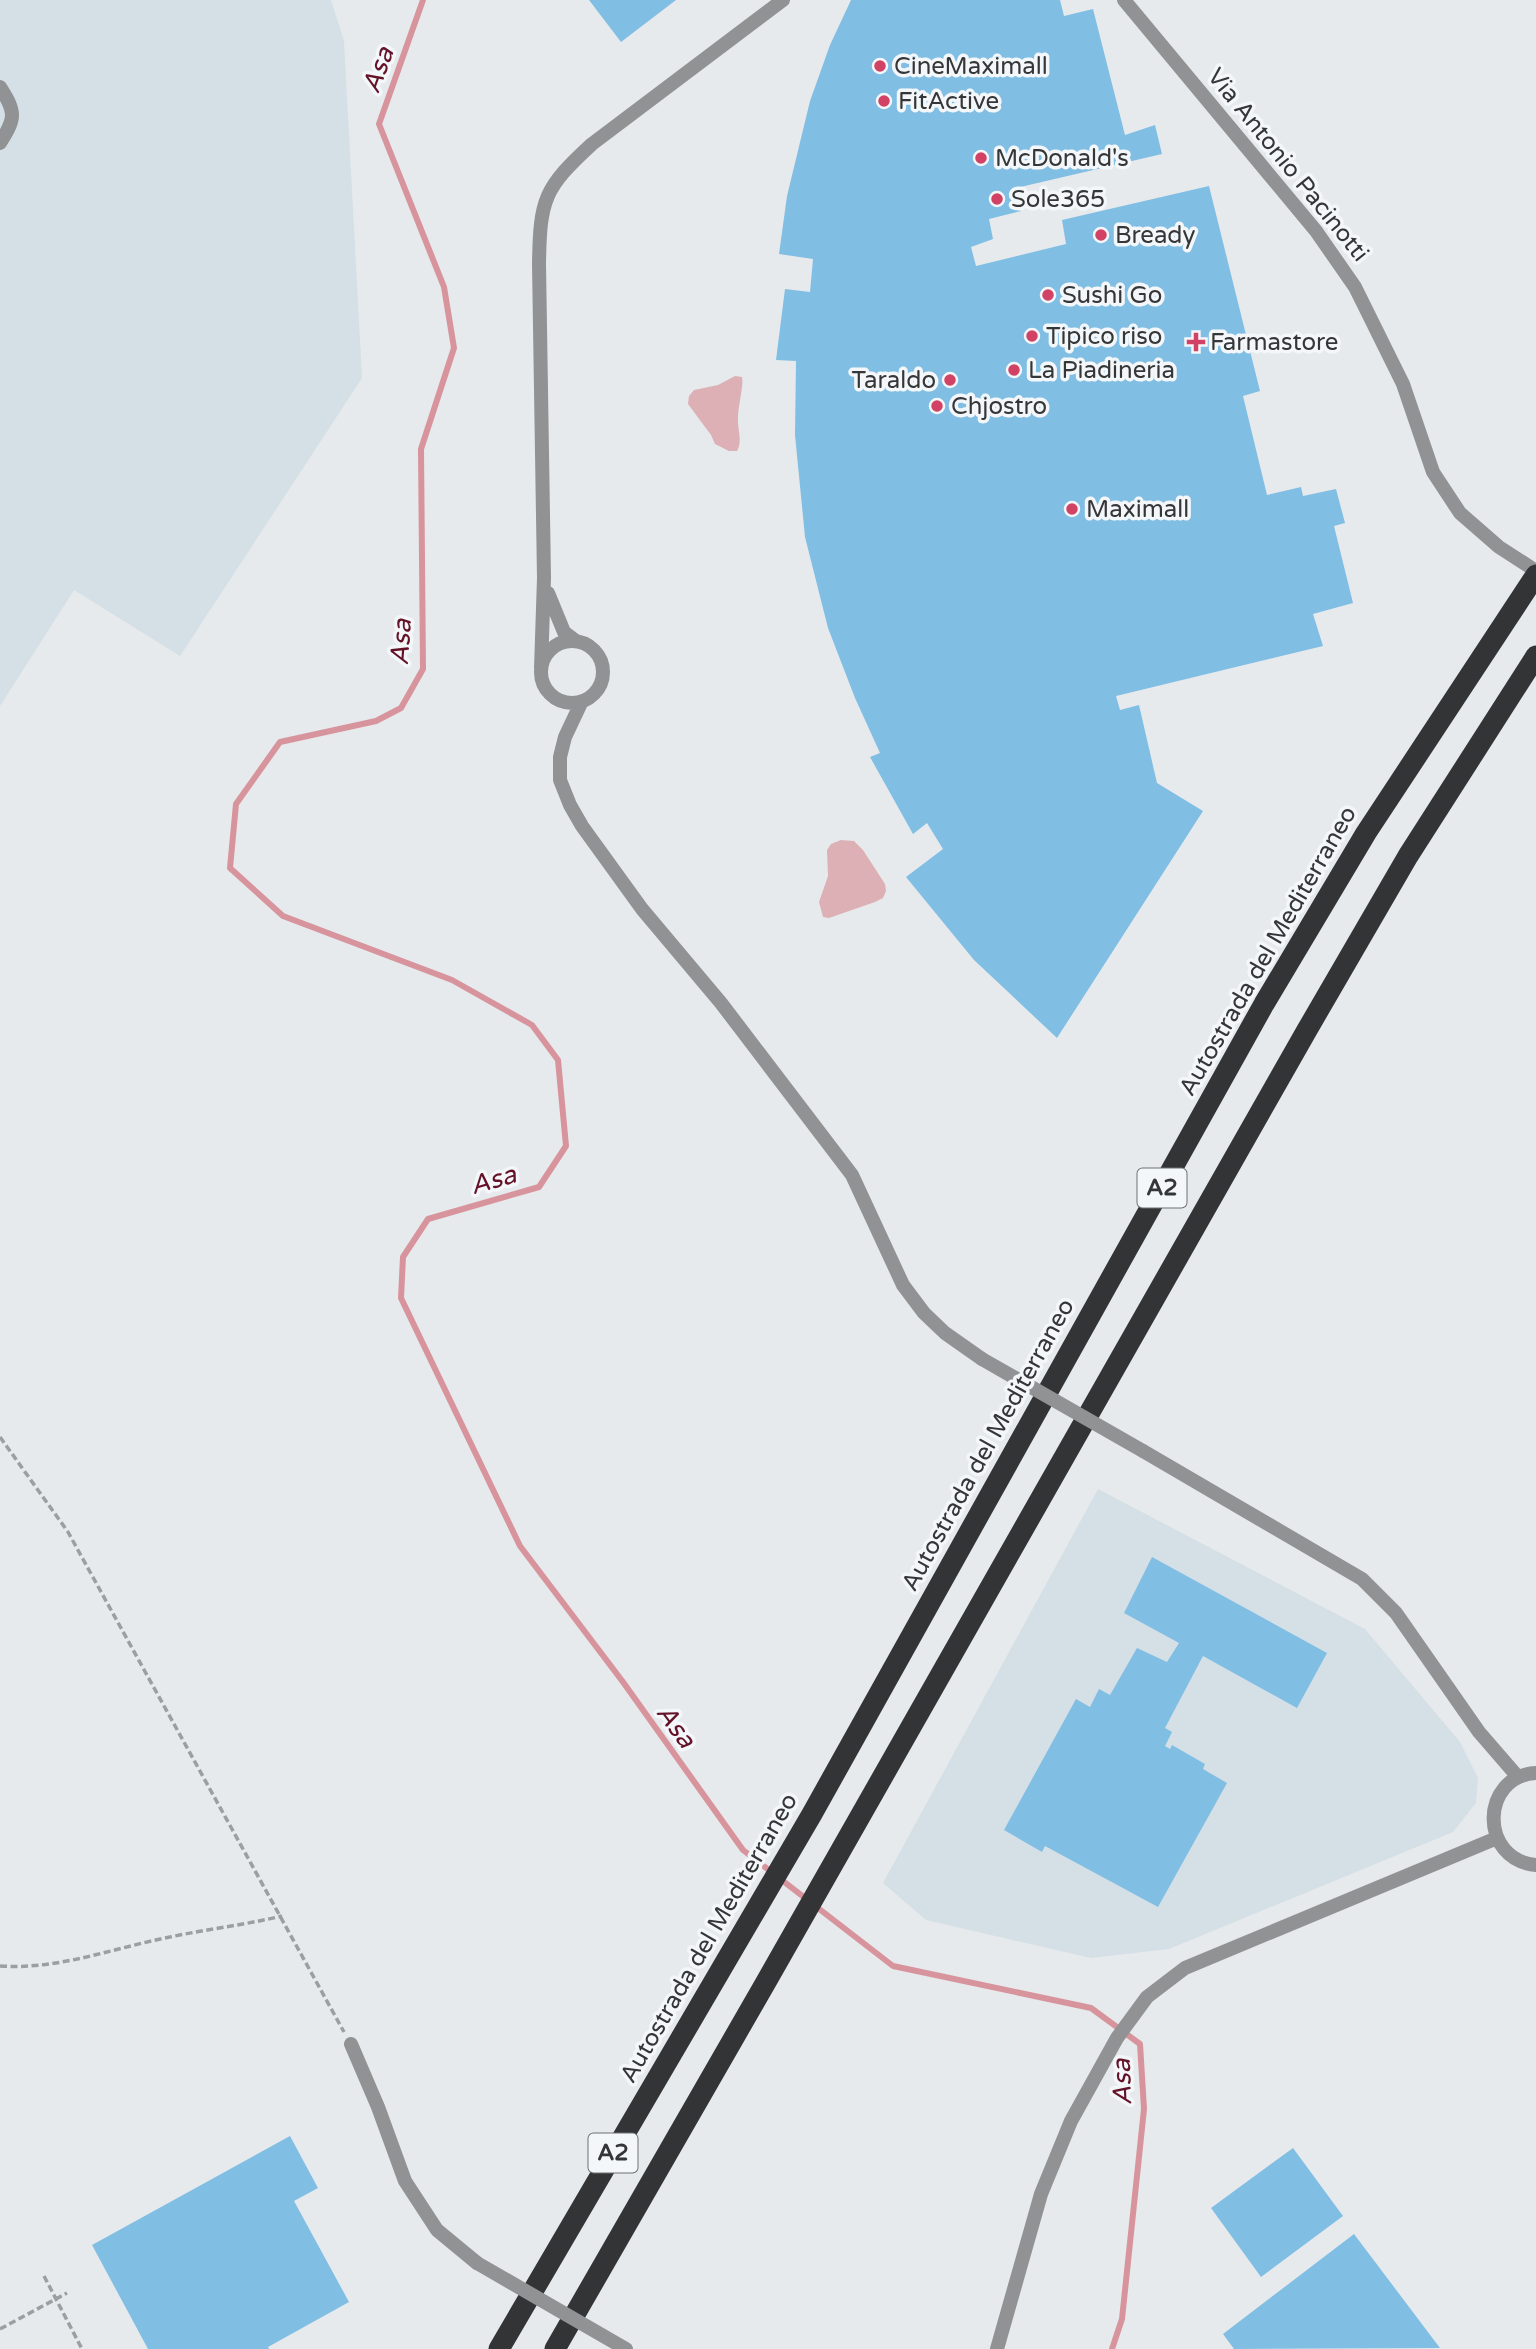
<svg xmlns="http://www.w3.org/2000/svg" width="1536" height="2349" viewBox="0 0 1536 2349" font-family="'Varela Round',sans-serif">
  <rect width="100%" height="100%" fill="#e6eaec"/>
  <path fill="#d5dfe6" d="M0 0H331L344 41 362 378 180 656 74 590 0 706Z
    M1098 1489 1365 1629 1460 1742 1478 1778 1476 1803 1453 1832 1169 1949 1091 1958 926 1920 883 1883Z"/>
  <path fill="#ddb0b5" d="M735 376 742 377C744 385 738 406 738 417 737 428 743 441 737 451H729L715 444 711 435 688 404 689 396 694 390 718 385Z
    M841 840 854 841 863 850 885 884 886 891 883 898 875 902 829 918 823 917 819 902 828 876 827 850 831 844Z"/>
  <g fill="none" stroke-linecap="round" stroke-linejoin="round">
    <path stroke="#d8949d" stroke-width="6" d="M423 0 379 124 444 287 454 348 421 449 423 669 401 708 376 721 280 742 236 804 230 868 283 916 452 980 532 1025 558 1060 566 1146 539 1187 428 1219 403 1257 401 1298 520 1546 623 1682 743 1850 893 1966 1091 2008 1140 2044 1144 2109 1122 2319 1112 2349"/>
  </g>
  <path fill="#81bee4" d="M589 0H676L621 42Z
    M851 0H1060L1064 16 1093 9 1125 135 1155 125 1162 154 1016 188 1021 211 989 219 993 239 971 247 976 266 1066 244 1062 220 1209 186 1260 391 1243 396 1267 495 1301 487 1303 496 1336 489 1345 523 1334 526 1353 603 1313 614 1323 646 1116 696 1120 710 1139 705 1157 783 1203 811 1057 1038 974 960 906 877 943 849 927 823 913 834 870 757 880 753 855 698 828 628 805 537 795 435 796 361 776 360 785 289 810 292 813 259 779 254 787 196 810 101 830 45Z
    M1152 1557 1327 1653 1297 1708 1203 1656 1165 1728 1172 1732 1165 1746 1170 1749 1172 1745 1205 1764 1203 1769 1227 1783 1158 1907 1045 1846 1042 1852 1004 1830 1076 1699 1090 1707 1099 1689 1110 1695 1137 1648 1167 1662 1179 1643 1124 1613Z
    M290 2136 318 2188 294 2201 349 2302 268 2347 269 2349H148L92 2245Z
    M1293 2148 1343 2216 1261 2277 1211 2208Z
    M1354 2234 1440 2348 1234 2349 1223 2334Z"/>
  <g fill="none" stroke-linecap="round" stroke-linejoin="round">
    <path stroke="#9c9fa1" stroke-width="3.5" stroke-dasharray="7 3.5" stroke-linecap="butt" d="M0 1437 68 1532 344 2032
      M0 1966C59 1970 113 1948 170 1937 208 1929 244 1925 282 1916
      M44 2276 82 2349
      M0 2329 67 2293"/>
    <path stroke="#919293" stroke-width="14" d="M1124 0 1316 231 1355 287 1403 384 1433 472 1460 513 1499 547 1536 571
      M0 87C16 112 16 118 0 143
      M548 593 564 632 576 641
      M541 672a31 31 0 1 1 62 0a31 31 0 1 1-62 0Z
      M541 668 544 578 539 264C540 199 544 188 592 144L783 0
      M582 701 565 737 560 757V780L570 805 582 826 642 909 721 1003 852 1175 903 1285 924 1313 945 1333 982 1359
      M1143 1451 1362 1579 1396 1613 1479 1732 1518 1777
      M351 2044 378 2107 405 2181 437 2230 477 2263"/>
    <path stroke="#919293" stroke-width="14" d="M1536 1773C1480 1776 1479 1860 1536 1865
      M997 2349 1041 2194 1071 2121 1117 2038 1147 1997 1185 1968 1497 1838"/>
    <path stroke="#323436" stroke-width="21" d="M499 2349 812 1814 1264 1004 1366 833 1536 575
      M555 2349 766 1982 1307 1030 1408 856 1536 656"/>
    <path stroke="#919293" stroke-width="14" d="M982 1359 1143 1451
      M477 2263 626 2349"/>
  </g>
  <g fill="#d24264" stroke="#f3f7f9" stroke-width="2.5">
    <circle cx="880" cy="66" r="7"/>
    <circle cx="884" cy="101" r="7"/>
    <circle cx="981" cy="158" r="7"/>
    <circle cx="997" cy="199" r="7"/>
    <circle cx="1101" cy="235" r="7"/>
    <circle cx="1048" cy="295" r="7"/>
    <circle cx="1032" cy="336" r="7"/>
    <path d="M1192.5 331.5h7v7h7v7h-7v7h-7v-7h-7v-7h7z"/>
    <circle cx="1014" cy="370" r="7"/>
    <circle cx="950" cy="380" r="7"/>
    <circle cx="937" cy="406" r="7"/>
    <circle cx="1072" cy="509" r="7"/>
  </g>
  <g text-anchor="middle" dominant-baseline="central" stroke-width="7" stroke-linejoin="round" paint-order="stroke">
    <g fill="#f3f7f9" stroke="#6e7071" stroke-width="2">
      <rect x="1137.5" y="1168.5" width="49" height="39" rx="5"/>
      <rect x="588.5" y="2133.5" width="49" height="39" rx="5"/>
    </g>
    <g font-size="23" font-weight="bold" fill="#353637">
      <text x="1162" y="1188">A2</text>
      <text x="613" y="2153">A2</text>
    </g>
    <g font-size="24" fill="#353637" stroke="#f3f7f9" text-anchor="start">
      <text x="894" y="66">CineMaximall</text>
      <text x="898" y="101">FitActive</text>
      <text x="995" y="158">McDonald's</text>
      <text x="1011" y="199">Sole365</text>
      <text x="1115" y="235">Bready</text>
      <text x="1062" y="295">Sushi Go</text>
      <text x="1046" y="336">Tipico riso</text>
      <text x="1210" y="342">Farmastore</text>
      <text x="1028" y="370">La Piadineria</text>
      <text x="936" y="380" text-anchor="end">Taraldo</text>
      <text x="951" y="406">Chjostro</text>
      <text x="1086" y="509">Maximall</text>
    </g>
    <g font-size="24" fill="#353637" stroke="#f3f7f9">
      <text transform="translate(1288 165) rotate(51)">Via Antonio Pacinotti</text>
      <text transform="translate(1268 951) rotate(-60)">Autostrada del Mediterraneo</text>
      <text transform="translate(988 1445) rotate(-61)">Autostrada del Mediterraneo</text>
      <text transform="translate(709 1938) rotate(-60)">Autostrada del Mediterraneo</text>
    </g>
    <g font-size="26" font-style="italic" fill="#631228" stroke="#f3f7f9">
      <text transform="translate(378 70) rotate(-70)">Asa</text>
      <text transform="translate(401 642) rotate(-86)">Asa</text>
      <text transform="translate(493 1180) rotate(-16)">Asa</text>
      <text transform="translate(676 1726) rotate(54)">Asa</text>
      <text transform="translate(1122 2082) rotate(-92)">Asa</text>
    </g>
  </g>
</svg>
